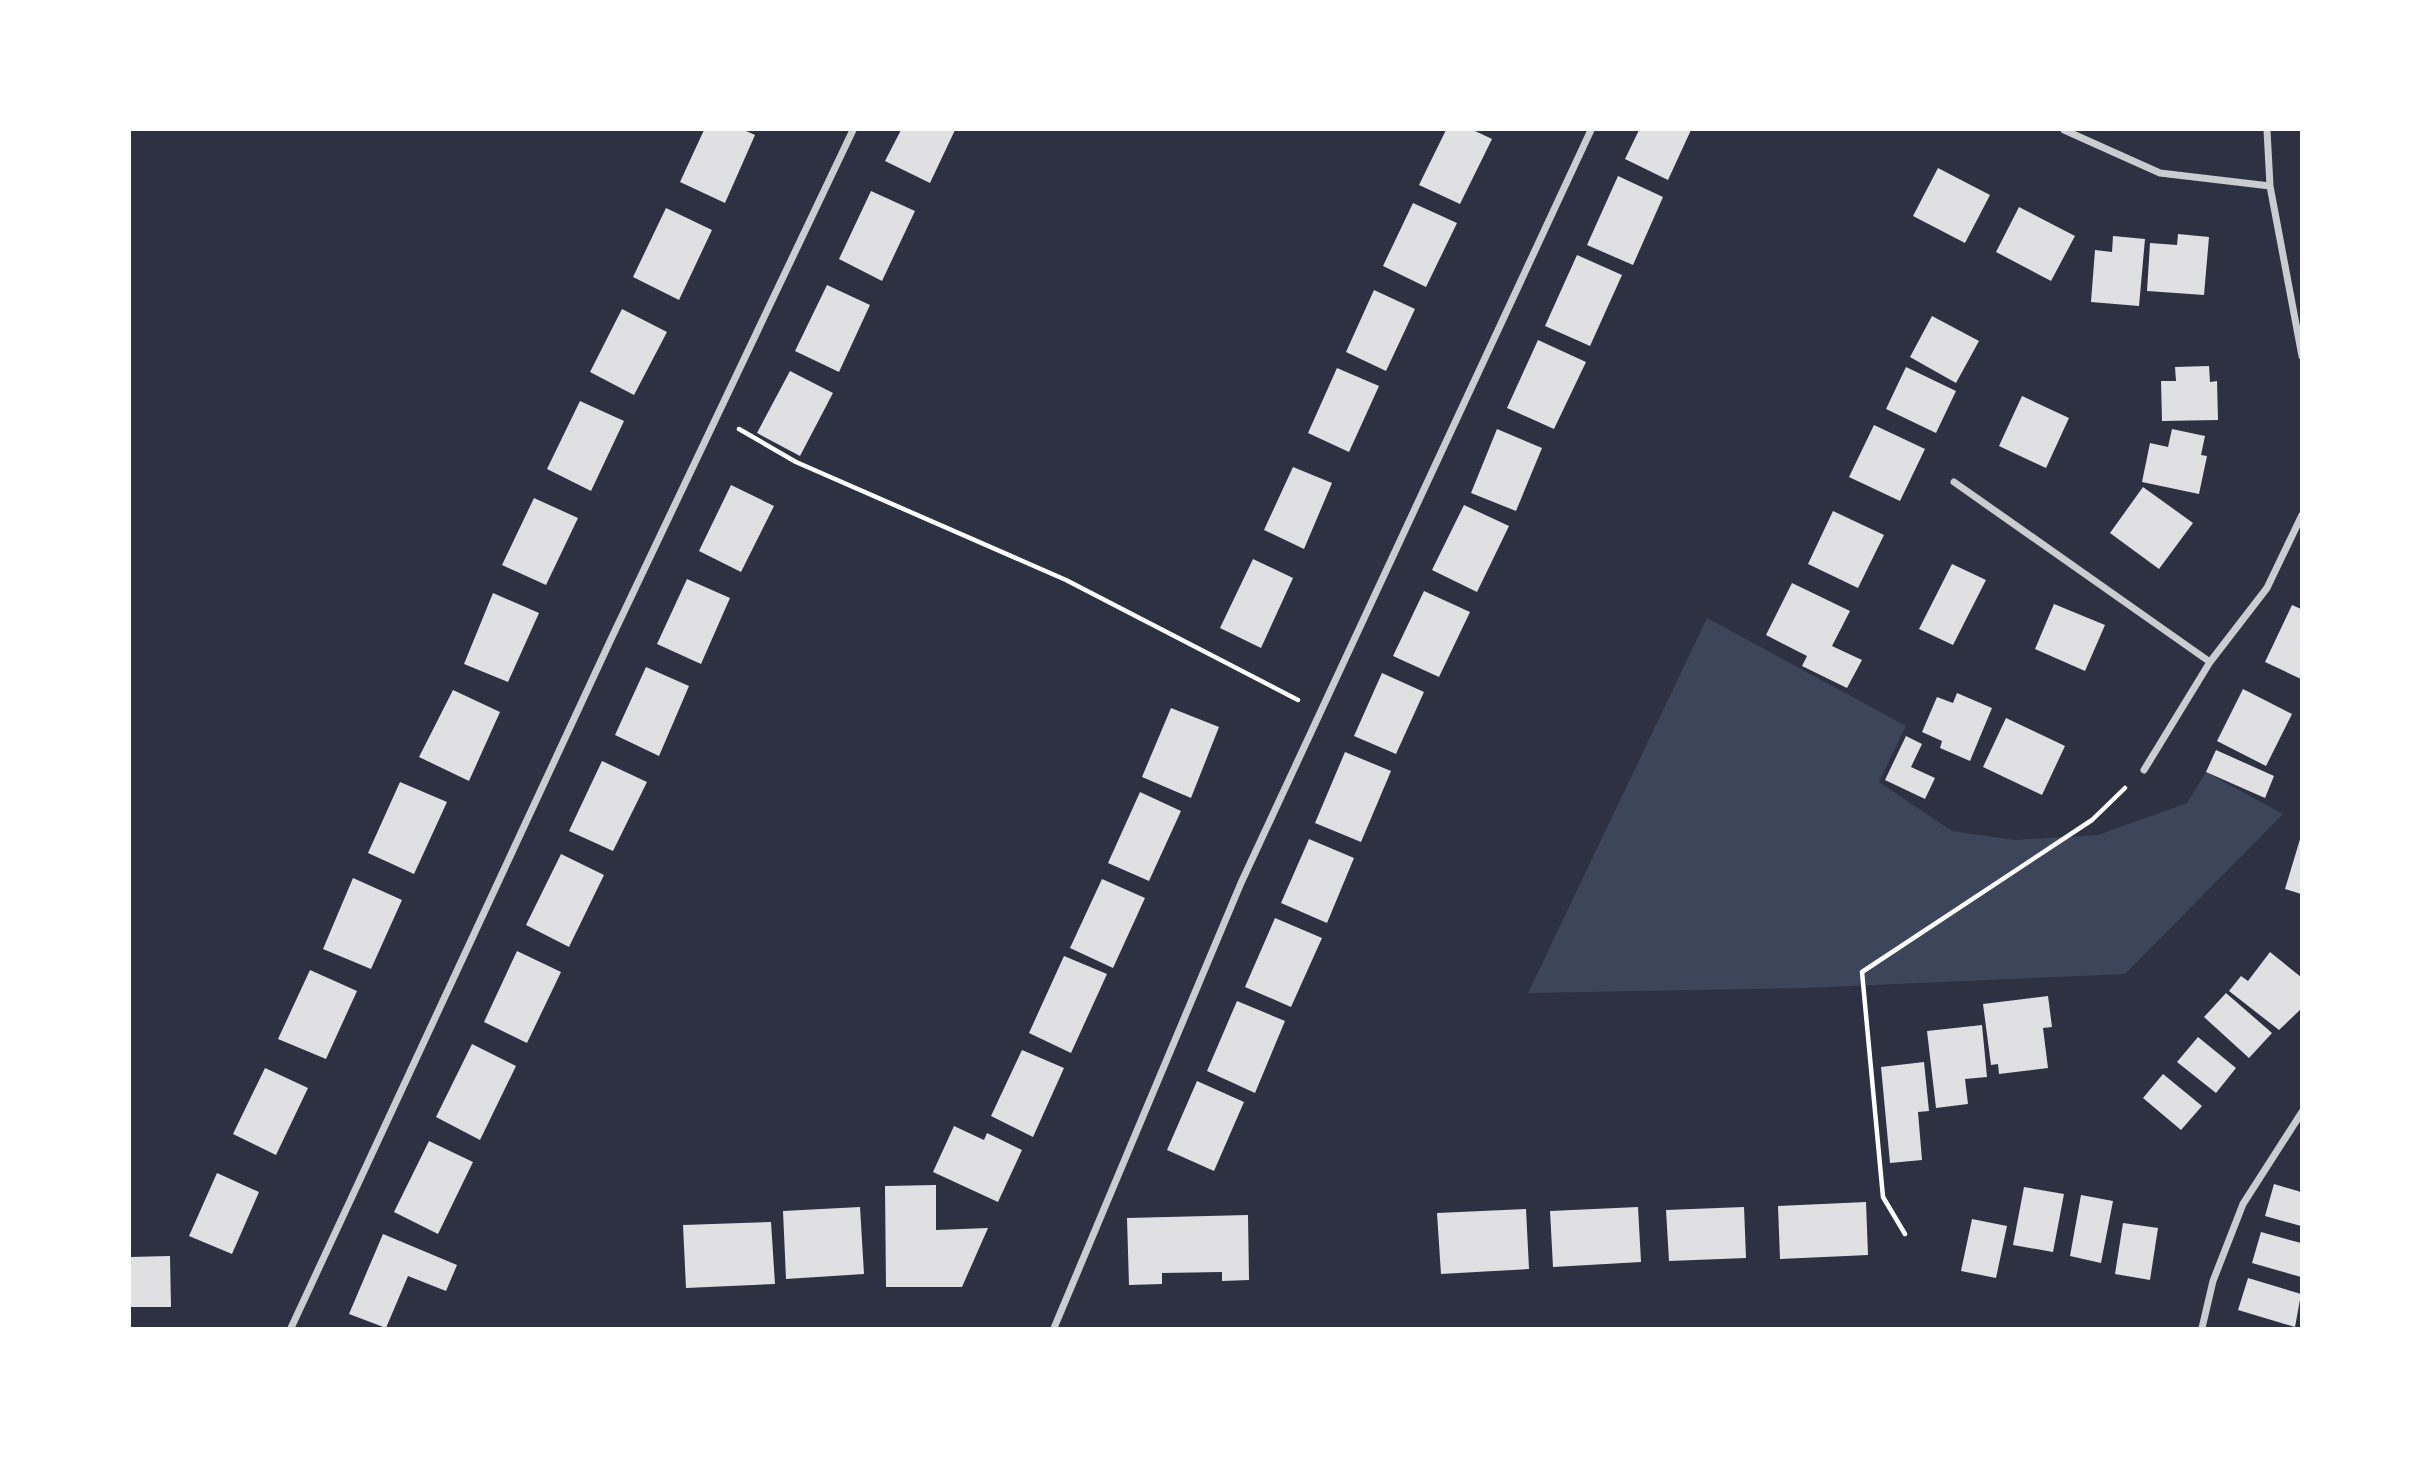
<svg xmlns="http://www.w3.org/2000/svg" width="2431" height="1458" viewBox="0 0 2431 1458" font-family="'Public Sans',sans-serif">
  <rect width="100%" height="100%" fill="#2d3142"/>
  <path fill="#3c4559" d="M1707 618 1906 726 1879 782 1952 831 2015 840 2098 835 2187 803 2206 772 2283 814 2125 974 1806 988 1528 993Z"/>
  <path fill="#e0e0e3" d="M704 130H744L755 135 725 203 680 182Z
    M901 130H955L930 183 885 161Z
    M1446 130H1473L1492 139 1460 204 1419 185Z
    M1639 130H1691L1668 180 1625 159Z
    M1938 168 1990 195 1965 243 1913 216Z
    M1618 176 1663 197 1633 265 1587 245Z
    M871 191 915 211 882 281 839 259Z
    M1413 203 1457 223 1426 287 1383 266Z
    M2019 207 2075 236 2051 281 1996 252Z
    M666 208 712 230 679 300 633 277Z
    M2178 234 2209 237 2204 295 2147 291 2150 243 2177 245Z
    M2113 236 2145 239 2139 306 2091 302 2095 250 2112 252Z
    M1577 255 1622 275 1590 346 1545 326Z
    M827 285 870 305 839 372 795 351Z
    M1374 290 1415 309 1386 371 1346 352Z
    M622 309 667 332 634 395 590 372Z
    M1932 316 1979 341 1956 383 1910 357Z
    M1538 340 1586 362 1554 429 1507 408Z
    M2209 366 2210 382 2217 381 2218 420 2162 421 2161 381H2176L2175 367Z
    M1906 367 1956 391 1936 433 1886 409Z
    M1337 368 1379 386 1349 452 1308 433Z
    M790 371 833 393 800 456 757 433Z
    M2022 396 2069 418 2046 468 1999 446Z
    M580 401 624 421 591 491 547 469Z
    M1874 425 1925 449 1900 501 1849 477Z
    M1497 429 1542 448 1516 511 1471 493Z
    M2172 429 2205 436 2201 455 2207 456 2199 494 2142 482 2150 443 2168 447Z
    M1293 467 1332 483 1304 549 1264 530Z
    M731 485 774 506 741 572 699 551Z
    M2143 487 2193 523 2159 569 2110 533Z
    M534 498 578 518 546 585 502 565Z
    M1464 505 1509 526 1477 592 1432 570Z
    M1833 511 1884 535 1858 588 1808 564Z
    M1253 559 1293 578 1261 648 1220 628Z
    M1952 564 1986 580 1953 645 1919 629Z
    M687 579 730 598 701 664 657 644Z
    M1792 583 1850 611 1832 646 1862 660 1847 688 1802 666 1807 656 1766 635Z
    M1424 591 1470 612 1439 677 1393 656Z
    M493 593 539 613 508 682 464 664Z
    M2054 604 2105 625 2085 671 2035 649Z
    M2292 605 2301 609V679L2265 662Z
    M646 667 689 686 659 756 615 735Z
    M1382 673 1424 692 1396 754 1354 736Z
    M2243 689 2292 714 2266 766 2217 741Z
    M453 690 500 712 469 781 419 757Z
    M1957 693 1992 708 1970 761 1940 748 1942 741 1922 732 1937 697 1953 703Z
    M1171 708 1219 727 1191 798 1142 777Z
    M2006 718 2065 746 2042 795 1983 767Z
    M1906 736 1922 744 1911 767 1935 778 1925 799 1885 780Z
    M2216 750 2274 776 2265 798 2206 772Z
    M1345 752 1391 771 1361 842 1315 823Z
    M602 761 647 782 613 851 569 831Z
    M400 782 447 802 414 874 368 853Z
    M1140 792 1181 811 1149 881 1108 863Z
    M2301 836V894L2285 889Z
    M1309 839 1354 858 1327 923 1281 903Z
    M561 854 604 875 569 947 526 925Z
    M353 878 402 900 371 969 323 949Z
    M1102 879 1145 898 1113 968 1070 948Z
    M1275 918 1322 938 1291 1007 1245 987Z
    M517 951 561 972 527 1043 484 1022Z
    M2270 952 2301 977V1009L2279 1030 2229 991 2241 976 2248 981Z
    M1064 956 1107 974 1071 1053 1029 1033Z
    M310 970 357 991 326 1059 278 1039Z
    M2226 993 2272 1033 2249 1058 2204 1017Z
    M2048 996 2052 1027 2043 1028 2048 1068 1999 1074 1998 1064 1991 1065 1983 1004Z
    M1237 1001 1285 1021 1255 1093 1207 1071Z
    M1982 1025 1987 1077 1965 1079 1968 1104 1936 1108 1927 1031Z
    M2198 1037 2236 1068 2216 1093 2177 1062Z
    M472 1044 516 1066 480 1140 436 1117Z
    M1022 1050 1064 1068 1033 1137 991 1116Z
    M1924 1062 1929 1111 1918 1112 1922 1160 1890 1163 1881 1067Z
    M265 1068 308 1088 276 1155 233 1134Z
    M2163 1074 2202 1106 2181 1130 2143 1098Z
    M1197 1081 1244 1102 1214 1171 1167 1150Z
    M954 1126 984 1140 987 1133 1022 1150 998 1202 933 1172Z
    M429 1141 473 1162 438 1234 394 1212Z
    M217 1173 259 1192 232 1254 189 1236Z
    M2274 1184 2301 1192V1226L2265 1216Z
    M936 1185V1230L988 1228 962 1287H886L885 1186Z
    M2024 1187 2064 1194 2053 1252 2013 1245Z
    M2081 1195 2113 1201 2101 1263 2070 1256Z
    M1866 1202 1868 1255 1780 1259 1778 1206Z
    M860 1207 864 1274 786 1279 783 1211Z
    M1638 1207 1641 1262 1553 1267 1550 1211Z
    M1744 1207 1746 1258 1669 1261 1666 1210Z
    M1526 1209 1529 1269 1441 1274 1437 1213Z
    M1248 1215 1249 1280 1222 1281V1272L1162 1273V1284L1129 1285 1127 1218Z
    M1972 1219 2007 1226 1996 1278 1961 1271Z
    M771 1222 775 1284 686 1288 683 1225Z
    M2123 1223 2158 1228 2150 1280 2115 1274Z
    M2261 1232 2301 1243V1277L2252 1263Z
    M383 1234 457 1265 446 1291 408 1276 386 1328 349 1314Z
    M170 1256 171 1307H130V1257Z
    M2248 1278 2301 1294 2295 1327 2238 1310Z"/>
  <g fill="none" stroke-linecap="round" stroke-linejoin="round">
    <path stroke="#fff" stroke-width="4.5" d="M739 429 796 462 1066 580 1298 700
      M1905 1234 1883 1197 1862 972 2092 820 2125 788"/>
    <path stroke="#caccd0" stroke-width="7" d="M2064 130 2160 173 2270 186
      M2267 130 2270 186 2302 356
      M1954 482 2210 662
      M2144 770 2210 662 2267 588 2302 515
      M291 1328 612 637 853 130
      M1054 1328 1241 883 1591 130
      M2202 1328 2213 1281 2243 1204 2302 1112"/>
  </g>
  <rect width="2431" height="1458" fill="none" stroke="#ffffff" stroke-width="262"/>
</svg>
